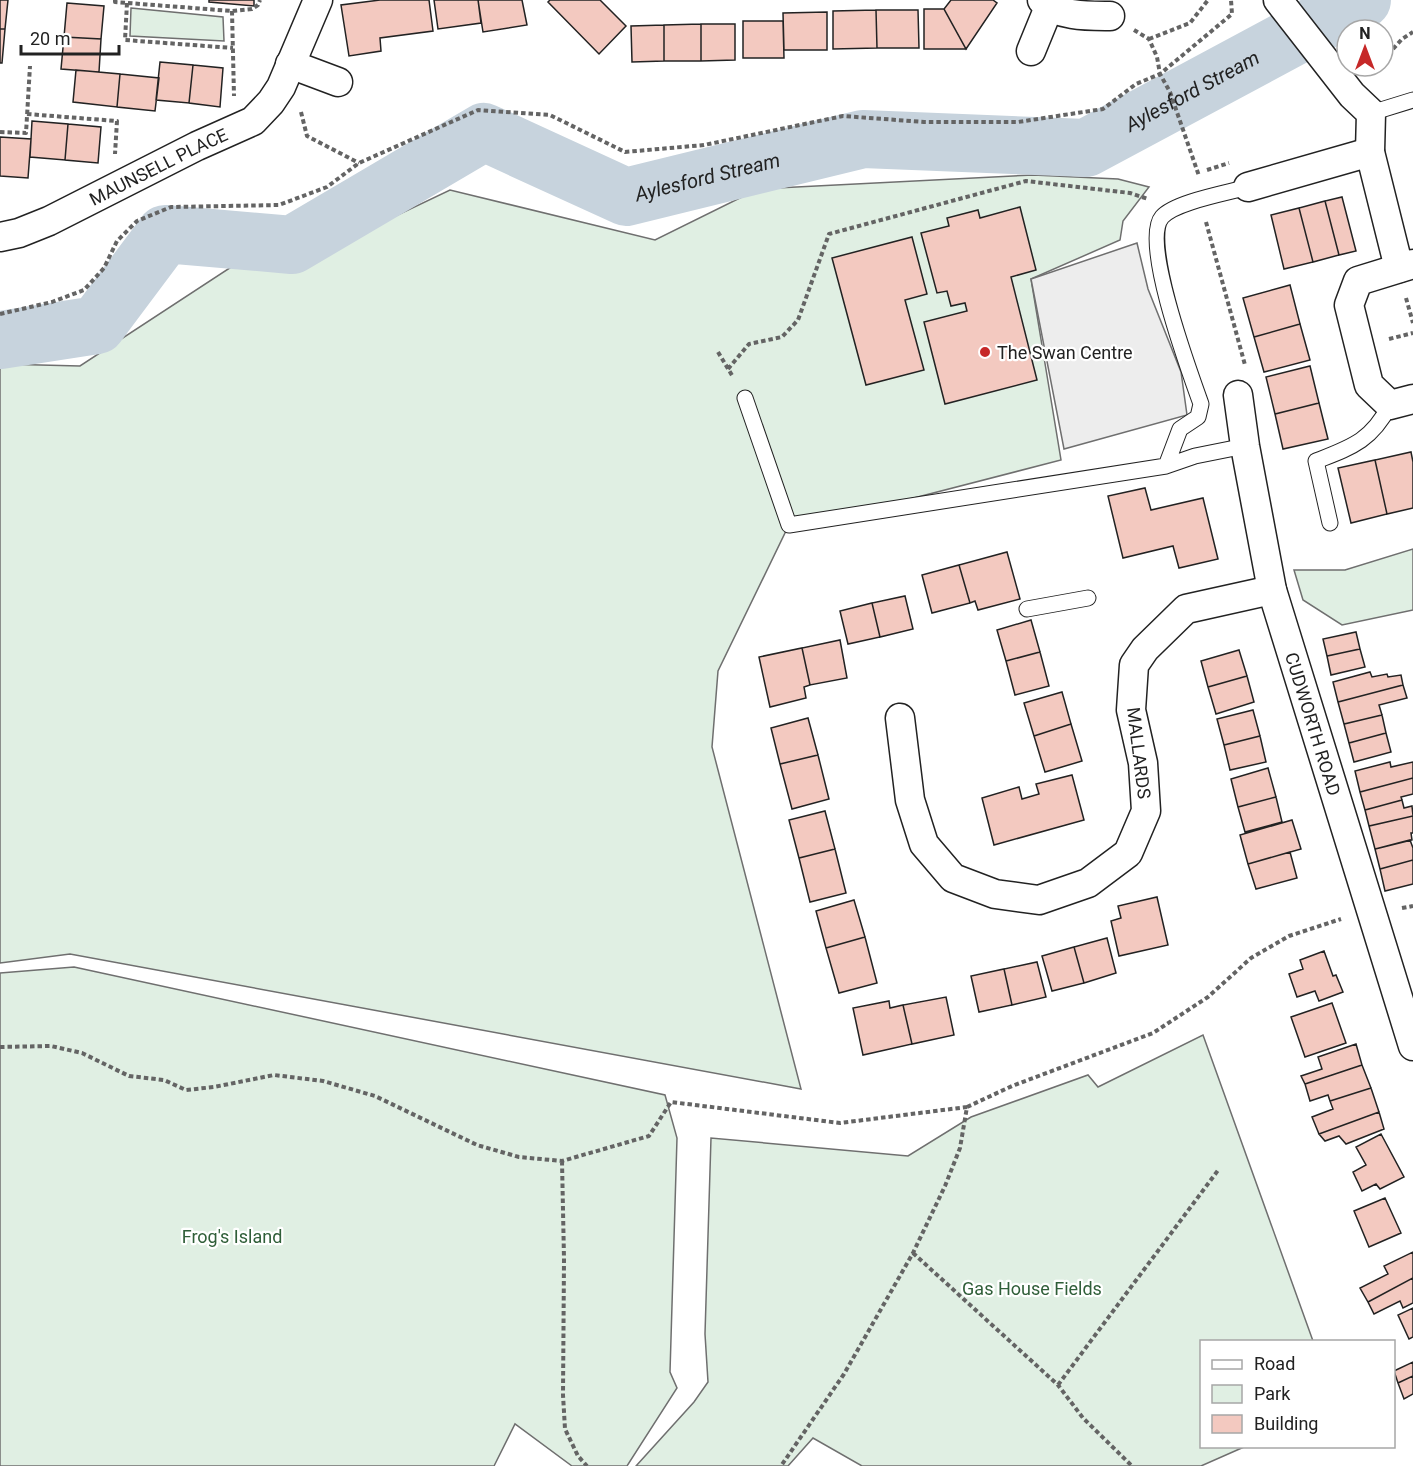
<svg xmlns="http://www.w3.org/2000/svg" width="1413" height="1466" viewBox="0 0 1413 1466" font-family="Roboto,sans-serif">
  <rect width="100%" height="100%" fill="#fff"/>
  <path fill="#e0efe3" stroke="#6f6f6f" stroke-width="1.5" d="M131 8 223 17 224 41 130 36Z
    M1033 175 1118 179 1149 187 1123 221 1120 240 1031 279 1061 460 786 531 718 671 712 747 801 1089 70 954 0 963V364L80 366 251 254 322 251 450 190 655 240 758 189Z
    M1413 549V610L1342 625 1303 600 1294 570H1345Z
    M74 967 665 1095 677 1138 670 1372 677 1388 627 1466H572L515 1424 494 1466H0V973Z
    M1203 1035 1313 1341 1202 1342V1446L1244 1447 1201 1466H862L813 1438 788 1466H636L694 1402 708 1382 705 1334 711 1138 908 1156 971 1117 1088 1075 1098 1087Z"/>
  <path fill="#ededed" stroke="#6f6f6f" stroke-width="1.5" d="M1137 243 1148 289 1181 372 1187 415 1064 449 1031 279Z"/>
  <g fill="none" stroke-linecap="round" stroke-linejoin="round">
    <path stroke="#c7d3dd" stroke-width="58" id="s1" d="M0 340 97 325 165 234 292 245 484 132 626 197 863 139 1086 148 1362 0"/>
  </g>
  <path fill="#f3c9c0" stroke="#222" stroke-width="1.5" d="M0 0H8L5 29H0Z
    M209 0H254V6L209 2Z
    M380 0H429L433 31 380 38 381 51 349 56 341 5Z
    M434 0H478L481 23 438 29Z
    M478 0H522L527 25 483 32Z
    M550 0H600L626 26 599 54 548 2Z
    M951 0H993L997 3 966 49 944 9Z
    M67 3 104 6 101 39 64 37Z
    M924 9H944L966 49H924Z
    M876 10H918L919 48H877Z
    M876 10 877 48 833 49V11Z
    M827 12V50H784L783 13Z
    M743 21H783L784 58H743Z
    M701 24H735V60L701 61Z
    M701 24V61H664V25Z
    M664 25V61L632 62 631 26Z
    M0 29H5L2 63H0Z
    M64 37 101 39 99 72 61 69Z
    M160 62 193 65 189 103 156 100Z
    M193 65 223 68 220 107 189 103Z
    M76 70 120 74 117 107 73 102Z
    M120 74 159 78 155 111 117 107Z
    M32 121 68 124 65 160 30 157Z
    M68 124 101 127 98 163 65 160Z
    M0 137 31 139 28 178 0 176Z
    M1342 197 1356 251 1339 255 1325 201Z
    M1325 201 1339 255 1313 262 1299 208Z
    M1020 207 1036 270 1011 277 1037 380 945 404 924 322 967 311 965 303 951 306 947 291 937 293 921 233 949 226 947 218 978 210 980 218Z
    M1299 208 1313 262 1284 269 1271 215Z
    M912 237 927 294 905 300 924 370 866 385 832 258Z
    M1290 285 1300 324 1254 337 1243 298Z
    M1300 324 1310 360 1264 372 1254 337Z
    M1310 366 1319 403 1275 414 1266 377Z
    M1319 403 1328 439 1283 449 1275 414Z
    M1411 452 1413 462V508L1387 514 1375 460Z
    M1375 460 1387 514 1351 523 1338 468Z
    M1145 488 1151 510 1203 498 1218 559 1179 568 1173 546 1123 558 1108 496Z
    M1007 552 1020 599 978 610 975 601 970 603 959 565Z
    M959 565 970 603 932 613 922 575Z
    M905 596 913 629 880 637 872 603Z
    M872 603 880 637 848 644 840 611Z
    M1031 620 1040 652 1006 661 997 630Z
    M1356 632 1360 649 1327 656 1323 639Z
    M840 640 847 678 810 685 802 648Z
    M802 648 810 685 804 687 806 698 770 707 759 657Z
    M1360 649 1365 667 1331 675 1327 656Z
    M1239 650 1247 676 1208 687 1201 661Z
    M1040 652 1049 686 1015 695 1006 661Z
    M1370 672 1372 677 1387 674 1388 677 1401 675 1403 685 1338 702 1333 682Z
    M1247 676 1254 702 1216 714 1208 687Z
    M1403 685 1407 698 1379 705 1382 715 1344 724 1338 702Z
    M1062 692 1071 724 1034 736 1024 703Z
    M1253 710 1260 736 1224 745 1217 719Z
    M1382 715 1386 733 1349 743 1344 724Z
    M808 718 818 755 780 764 771 728Z
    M1071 724 1082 761 1045 772 1034 736Z
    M1386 733 1391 752 1354 762 1349 743Z
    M1260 736 1266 762 1230 770 1224 745Z
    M818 755 829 799 792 809 780 764Z
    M1390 762 1391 767 1413 762V778L1360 792 1355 771Z
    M1268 768 1276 797 1238 807 1231 779Z
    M1072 775 1084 820 994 845 982 798 1019 787 1022 799 1039 794 1036 784Z
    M1413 778V794L1401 797 1402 800 1365 810 1360 792Z
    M1276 797 1282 822 1245 832 1238 807Z
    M1402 800 1404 808 1412 806 1413 816 1369 826 1365 810Z
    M825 811 835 849 799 858 789 820Z
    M1413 816V833H1411L1412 840 1375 849 1369 826Z
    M1292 820 1301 849 1248 864 1240 835Z
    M1410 840 1413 848V860L1380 869 1375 849Z
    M835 849 846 893 810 902 799 858Z
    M1290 852 1297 878 1256 889 1248 864Z
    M1413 860V884L1385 891 1380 869Z
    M1157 897 1168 945 1119 956 1111 921 1121 918 1118 906Z
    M854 900 865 937 826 948 816 911Z
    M865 937 877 983 839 993 826 948Z
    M1107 938 1116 973 1084 983 1074 947Z
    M1074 947 1084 983 1052 991 1042 956Z
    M1324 951 1333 976 1336 975 1343 992 1319 1001 1315 991 1297 997 1289 974 1303 969 1300 960Z
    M1037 962 1046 997 1012 1005 1004 969Z
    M1004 969 1012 1005 979 1012 971 976Z
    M946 997 954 1035 912 1044 903 1005Z
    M889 1001 890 1008 903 1005 912 1044 863 1055 853 1008Z
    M1332 1003 1346 1043 1305 1057 1291 1017Z
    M1356 1044 1362 1065 1305 1084 1301 1076 1322 1069 1318 1057Z
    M1362 1065 1371 1088 1330 1101 1328 1095 1310 1101 1305 1084Z
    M1371 1088 1379 1112 1319 1134 1312 1117 1333 1109 1330 1101Z
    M1379 1112 1384 1129 1346 1144 1339 1136 1325 1141 1319 1134Z
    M1381 1134 1404 1177 1380 1189 1376 1184 1362 1191 1353 1172 1366 1165 1356 1147Z
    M1385 1198 1401 1233 1369 1247 1354 1211Z
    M1413 1252V1278L1368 1302 1360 1288 1388 1274 1384 1266Z
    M1413 1278V1303L1403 1308 1400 1301 1374 1314 1368 1302Z
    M1413 1308V1337L1409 1339 1398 1315Z
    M1413 1362V1376L1398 1383 1394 1371Z
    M1413 1376V1394L1404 1399 1398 1383Z"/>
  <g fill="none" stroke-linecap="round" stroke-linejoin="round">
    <g stroke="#222" stroke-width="17">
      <path id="service" d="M1371 113 1413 100
        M745 398 789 525 1166 466 1195 456 1245 446
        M1166 466 1180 429 1198 417 1201 404C1190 373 1141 241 1162 217 1175 202 1227 193 1248 187
        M1330 523 1316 461C1352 447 1371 441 1390 405
        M1027 609 1088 598"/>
    </g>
    <g stroke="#222" stroke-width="31">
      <g id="minor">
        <path d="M1042 0C1059 17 1088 16 1110 16"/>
        <path d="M1278 0 1352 95 1371 113 1370 152 1399 268"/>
        <path d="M1031 51 1049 7"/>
        <path d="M290 64 338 82"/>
        <path d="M1248 187 1370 152"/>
        <path id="s2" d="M0 237 19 233 49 221 197 146 253 121 271 102 281 87 318 0"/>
        <path d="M1413 264 1358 281 1349 305 1369 385 1390 405 1413 399"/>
        <path id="s3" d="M1238 395 1245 446 1272 590 1413 1046"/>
        <path d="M900 718 910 800 924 844 953 878 995 894 1039 900 1088 883 1128 853 1146 811 1143 763 1131 710 1134 665 1145 649 1186 609 1272 590"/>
      </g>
    </g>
    <path stroke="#646464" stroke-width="4" stroke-dasharray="4.5 3" stroke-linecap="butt" d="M115 0V2L232 11 252 9 258 5 260 0
      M127 3 125 40 233 48
      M232 11 234 96
      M1134 30 1149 39 1157 57 1160 74 1170 92 1199 176
      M1149 39 1190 23 1208 0
      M1383 60 1402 39 1413 32
      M301 112 307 136 359 163
      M27 114 117 121 115 154
      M0 132 26 133 30 66
      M1207 170 1229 163
      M1206 222 1245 365
      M1406 298 1413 323
      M0 314 52 302 84 290 104 268 117 241 137 221 171 207 279 205 327 187 359 163 478 110 550 115 625 152 704 145 843 116 924 122H1018L1103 109 1136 84 1160 74 1232 14 1231 0
      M1389 339 1413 333
      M718 352 733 377
      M728 369 749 344 782 337 798 320 829 234 1026 181 1130 193 1148 199
      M1402 908 1413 906
      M0 1047 51 1046 82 1053 129 1076 164 1080 186 1090 214 1087 274 1075 323 1081 375 1096 477 1145 519 1157 562 1161 649 1136 671 1102 840 1123 967 1107 960 1148 945 1186 913 1253 844 1374 781 1466
      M967 1107 1012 1086 1153 1033 1208 997 1251 958 1289 936 1341 919
      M562 1161 564 1259 563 1395 565 1429 578 1456 587 1466
      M913 1253 1058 1385 1083 1418 1132 1466
      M1058 1385 1219 1169"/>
    <use href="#service" stroke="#fff" stroke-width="15"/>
    <use href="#minor" stroke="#fff" stroke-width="28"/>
  </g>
  <circle fill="#c62828" stroke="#fff" stroke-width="2" cx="985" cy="352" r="6"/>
  <g text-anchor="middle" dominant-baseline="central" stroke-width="4.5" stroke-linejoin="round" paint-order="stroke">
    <g font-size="18" fill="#222" stroke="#fff">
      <text stroke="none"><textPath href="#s2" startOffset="174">MAUNSELL PLACE</textPath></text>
      <text stroke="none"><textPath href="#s3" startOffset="338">CUDWORTH ROAD</textPath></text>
      <text transform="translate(1139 753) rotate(83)">MALLARDS</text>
    </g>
    <g font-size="18" fill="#222" stroke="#fff" text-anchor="start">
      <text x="997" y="352">The Swan Centre</text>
    </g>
    <g font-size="18" fill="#2f5e38" stroke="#fff">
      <text x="232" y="1236">Frog's Island</text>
      <text x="1032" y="1288">Gas House Fields</text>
    </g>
    <g font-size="20" font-style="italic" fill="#222" stroke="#fff">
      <text stroke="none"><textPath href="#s1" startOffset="1306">Aylesford Stream</textPath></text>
      <text stroke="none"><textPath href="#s1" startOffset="802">Aylesford Stream</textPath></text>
    </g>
  </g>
  <rect x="1200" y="1340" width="195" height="108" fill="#ffffff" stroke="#a7a7a7" stroke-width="1.5"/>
  <rect x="1212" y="1360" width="30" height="9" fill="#ffffff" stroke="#a7a7a7" stroke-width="1.5"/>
  <text x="1254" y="1370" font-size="18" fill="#222222">Road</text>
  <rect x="1212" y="1385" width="30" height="18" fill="#e0efe3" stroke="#a7a7a7" stroke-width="1.5"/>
  <text x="1254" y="1400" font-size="18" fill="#222222">Park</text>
  <rect x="1212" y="1415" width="30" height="18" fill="#f3c9c0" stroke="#a7a7a7" stroke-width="1.5"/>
  <text x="1254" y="1430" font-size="18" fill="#222222">Building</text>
  <g transform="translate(1365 48)"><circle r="28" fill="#ffffff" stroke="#a7a7a7" stroke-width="1.5"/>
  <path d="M0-4.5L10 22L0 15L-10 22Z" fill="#c62828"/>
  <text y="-9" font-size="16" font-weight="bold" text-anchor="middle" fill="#222222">N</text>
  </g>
  <path d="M21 45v9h98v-9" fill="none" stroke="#222222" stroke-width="3"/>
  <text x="30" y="45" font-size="18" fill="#222222" stroke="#ffffff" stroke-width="4.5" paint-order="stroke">20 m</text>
</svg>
